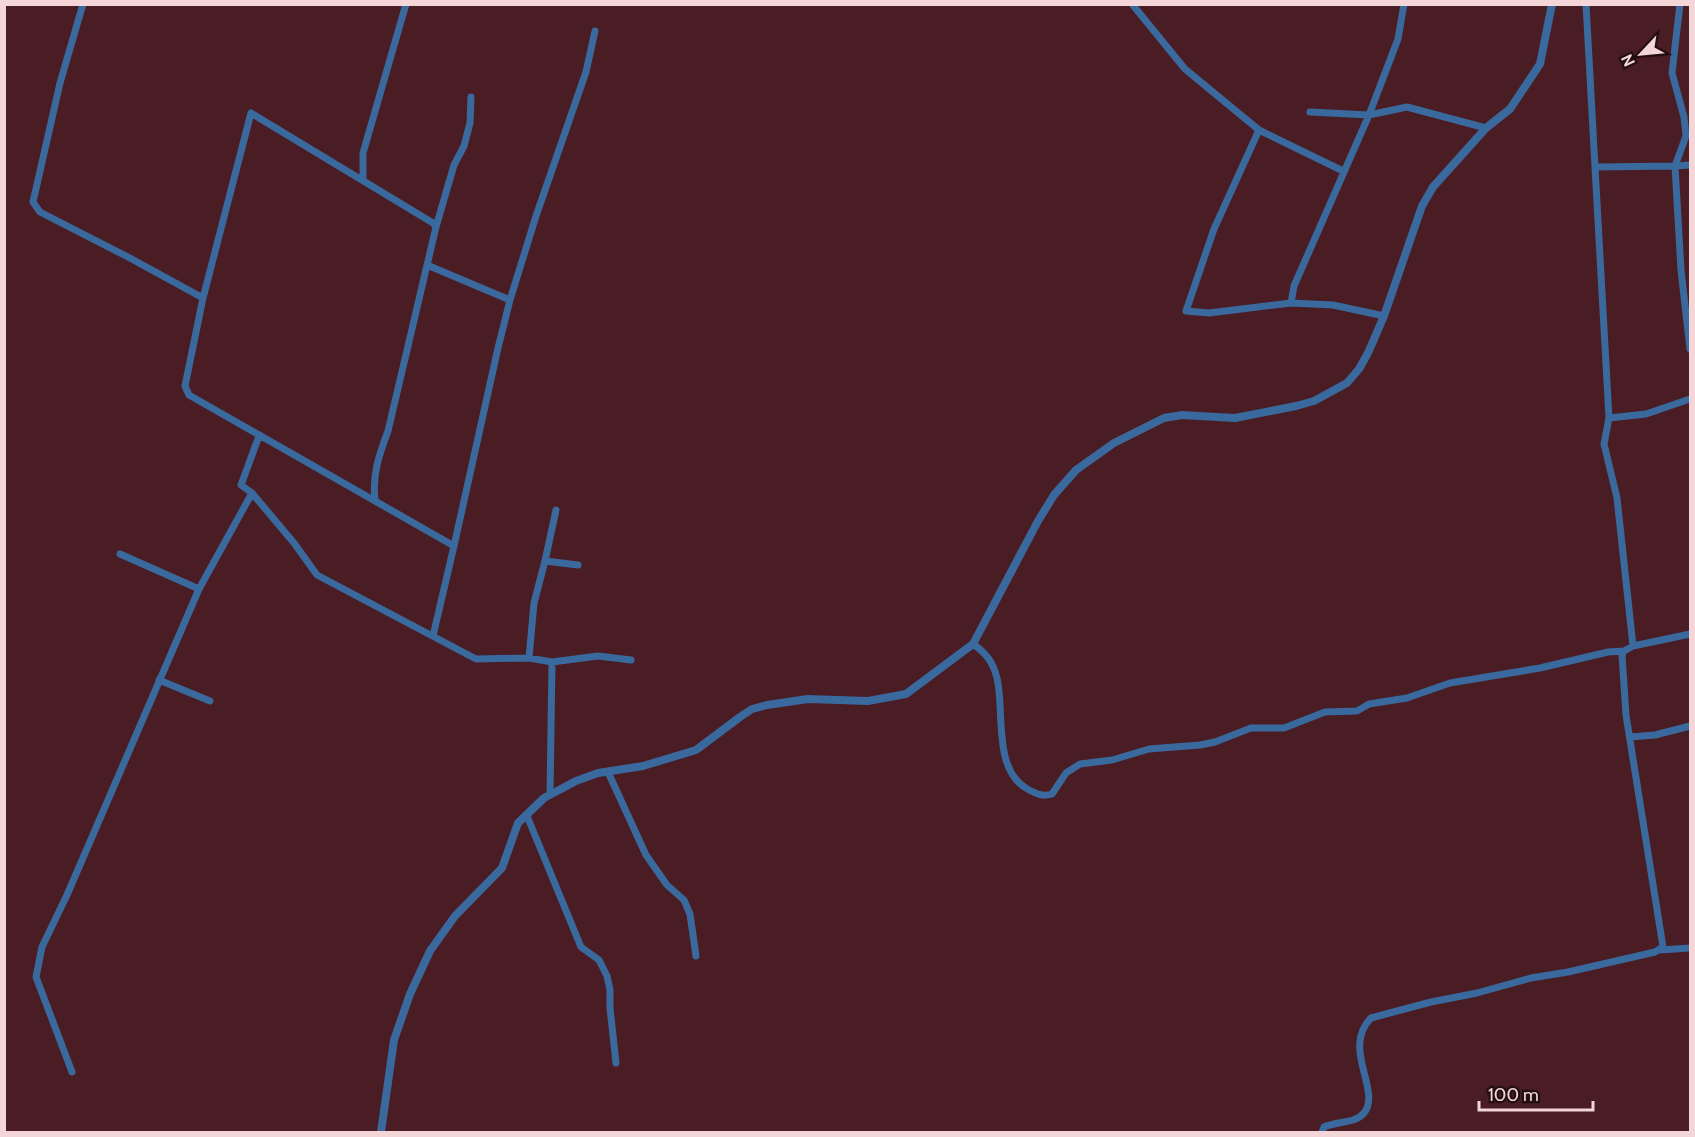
<svg xmlns="http://www.w3.org/2000/svg" width="1695" height="1137" viewBox="0 0 1695 1137" font-family="Cabin,sans-serif">
  <rect width="100%" height="100%" fill="#4a1c24"/>
  <g fill="none" stroke-linecap="round" stroke-linejoin="round">
    <path stroke="#39699d" stroke-width="7" d="M83 4 60 83 33 202 40 212 128 257 203 298
      M1132 4 1185 69 1259 130
      M1586 4 1595 167 1675 166 1686 136 1684 117 1672 73 1680 4
      M1310 112 1369 115 1407 107 1486 128
      M1690 165 1675 166 1681 270 1690 349
      M1595 167 1609 418 1646 414 1690 399
      M1343 171 1259 130 1214 229 1186 311 1209 313 1291 303 1333 305 1384 316
      M363 179V153L406 4
      M436 227 454 165 464 146 470 123 471 97
      M510 300 536 216 586 72 595 31
      M1291 303 1294 286 1369 115 1398 39 1404 4
      M1609 418 1604 444 1617 498 1633 646
      M259 436 241 485 252 493 294 543 317 575 476 659 529 658 552 662 550 795
      M375 500C372 475 379 455 388 431L436 227 433 223 251 113 203 298 185 386 189 395 454 546 498 348 510 300 427 265
      M120 554 199 589
      M545 561 578 565
      M433 636 454 546
      M973 644C986 653 993 662 997 678 1005 712 992 771 1029 790 1037 794 1043 797 1052 794L1066 773 1080 764 1112 760 1149 749 1200 745 1215 742 1251 728H1284L1325 712 1357 711 1369 704 1407 698 1450 683 1540 668 1608 652 1624 651
      M529 658 534 603 545 561 556 510
      M552 662 598 656 631 660
      M159 680 210 701
      M1630 737 1655 735 1690 726
      M608 772 646 855 667 885 684 900 690 914 696 956
      M527 816 581 947 599 960 607 976 610 990V1008L616 1063
      M1660 950 1690 948
      M72 1072 36 977 42 947 67 895 199 589 252 493
      M1322 1132 1324 1127C1336 1121 1355 1124 1364 1113 1382 1091 1341 1048 1371 1018L1431 1002 1477 993 1531 978 1568 972 1655 952 1663 947 1626 715 1622 655 1624 651 1633 646 1690 634"/>
    <path stroke="#39699d" stroke-width="8" d="M381 1132 394 1040 410 994 430 951 455 916 502 868 518 823 544 798 576 781 598 773 643 766 696 750 740 717 752 709 767 705 808 699 868 701 906 694 973 644 1038 521 1054 495 1076 470 1114 443 1164 418 1182 415 1235 418 1296 406 1314 401 1347 383 1359 369 1368 353 1384 316 1422 206 1433 187 1486 128 1510 109 1540 64 1552 4"/>
  </g>
  <rect width="1695" height="1137" fill="none" stroke="#f5d6d8" stroke-width="12"/>
  <g transform="translate(1641 54) rotate(244)" stroke="#230f12" stroke-width="4.5" paint-order="stroke">
  <path d="M0-4.5L10 22L0 15L-10 22Z" fill="#f5d6d8"/>
  <text y="-9" font-size="16" font-weight="bold" text-anchor="middle" fill="#f5d6d8">N</text>
  </g>
  <path d="M1479 1101v9h114v-9" fill="none" stroke="#f5d6d8" stroke-width="3"/>
  <text x="1488" y="1101" font-size="18" fill="#f5d6d8" stroke="#230f12" stroke-width="4.5" paint-order="stroke">100 m</text>
</svg>
